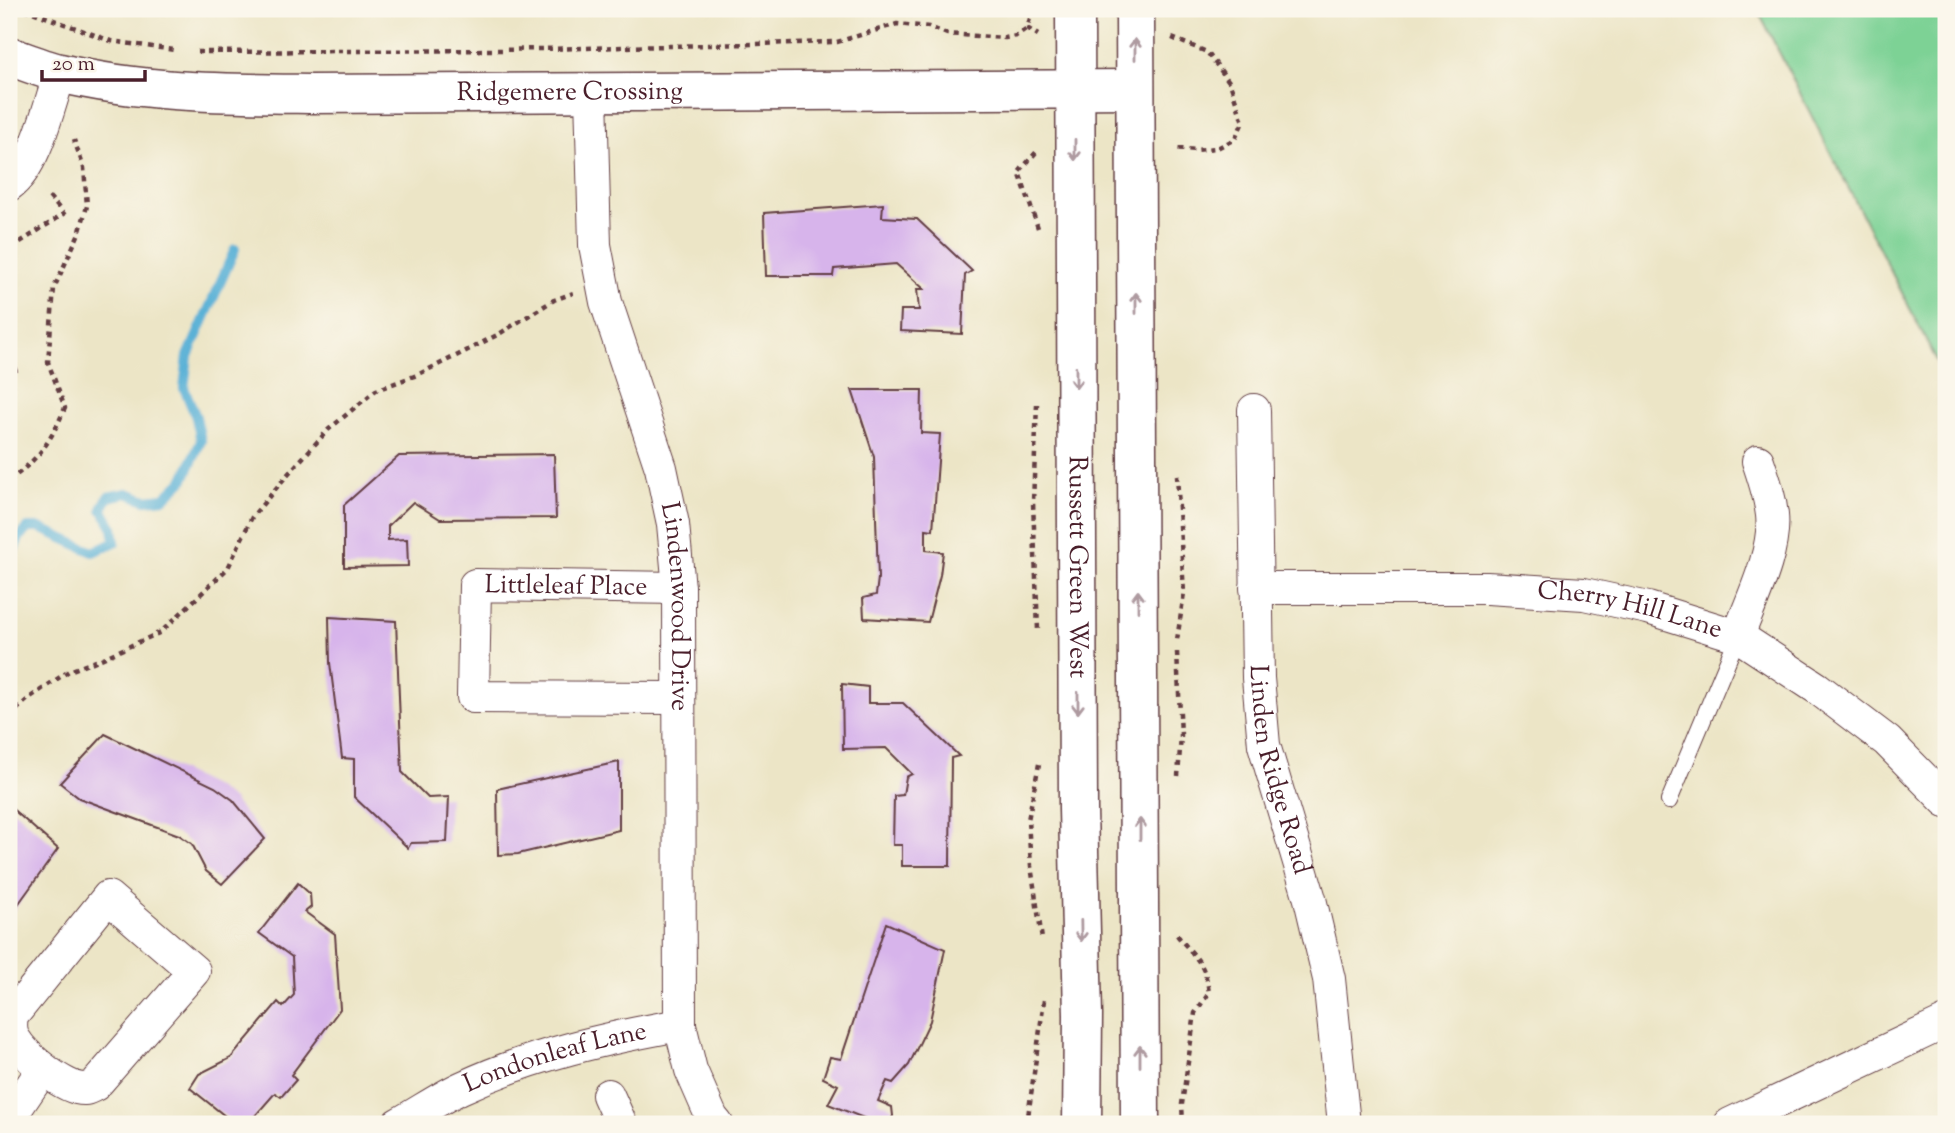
<svg xmlns="http://www.w3.org/2000/svg" width="1955" height="1133" viewBox="0 0 1955 1133" font-family="'Sorts Mill Goudy',serif">
  <rect width="100%" height="100%" fill="#fbf7ec"/>
  <filter id="ink" filterUnits="userSpaceOnUse"><feTurbulence type="fractalNoise" baseFrequency=".0143" numOctaves="2"/><feDisplacementMap in="SourceGraphic" scale="14" xChannelSelector="R" yChannelSelector="G"/><feConvolveMatrix kernelMatrix="1 2 1 2 8 2 1 2 1" color-interpolation-filters="sRGB"/></filter>
  <filter id="wash" filterUnits="userSpaceOnUse"><feTurbulence type="fractalNoise" baseFrequency=".00686" numOctaves="4" result="noise"/><feDisplacementMap in="SourceGraphic" scale="28" xChannelSelector="R" yChannelSelector="G"/><feGaussianBlur stdDeviation="1.57" result="paint"/><feColorMatrix in="noise" values="0 0 0 0 0 0 0 0 0 0 0 0 0 0 0 0 0 1.4 0 .05"/><feComposite in="paint" operator="in"/></filter>
  <g filter="url(#wash)">
    <rect width="100%" height="100%" fill="#ece5c6"/>
    <path fill="#7dd295" stroke="#647860" stroke-width="2" d="M1757 9H1946V379Z"/>
    <g fill="none" stroke-linecap="round" stroke-linejoin="round">
      <path stroke="#59b0d6" stroke-width="10" d="M9 562 19 538 28 528H40L93 552 115 542 113 528 102 509 108 497 127 493 146 500 164 498 184 479 201 441 196 417 184 388 188 356 235 249"/>
    </g>
    <g id="blocks">
      <path fill="#d7b4eb" d="M883 204 882 217 917 219 972 271 965 275 962 334 900 331 901 310H919L917 289H924L896 264 834 269 833 276H766L764 213Z
        M9 349 17 371 10 374 14 385 9 387Z
        M852 390H922L921 433 940 434 933 530 926 529V550L943 552 940 575 928 622 864 618 863 598 876 595 878 578 874 457Z
        M554 454 556 518 440 519 413 502 388 526V540L407 539 408 566 344 567V505L399 456Z
        M329 617 396 621 402 772 428 798 449 797 447 842 411 843 408 848 354 797V759L342 758 330 663Z
        M842 684 868 687V703H903L959 756 951 758 950 866H902V845H893L894 796 903 795 906 777 912 774 886 748 843 749Z
        M105 734 215 787 233 800 265 839 222 884 206 871 192 844 179 835 79 798 60 783Z
        M619 762V830L518 854 498 855 497 789Z
        M9 806 58 849 9 917Z
        M298 883 310 894 311 907 305 912 335 934 340 1009 291 1075 296 1080 281 1097 275 1093 248 1124H235L190 1088 199 1074 231 1058 278 1002 283 1007 294 995 292 957 259 933Z
        M886 923 945 949 930 1021 909 1065 893 1083 887 1081 878 1101 892 1107 893 1116 889 1124H867L869 1120 828 1104 838 1085 823 1078 830 1057 841 1059Z"/>
    </g>
  </g>
  <g filter="url(#ink)">
    <use href="#blocks" fill-opacity="0" stroke="#623d42" stroke-width="2"/>
    <g fill="none" stroke-linecap="round" stroke-linejoin="round">
      <g stroke="#623d42" stroke-width="18">
        <path id="lane" d="M1669 801 1738 636"/>
      </g>
      <g stroke="#623d42" stroke-width="34">
        <g id="street">
          <path id="s1" d="M591 93 595 245 606 302 661 468 673 524 679 588 680 1025 691 1070 712 1118 717 1124"/>
          <path d="M9 185C36 166 49 105 60 73"/>
          <path id="s2" d="M1254 410 1258 678 1264 745 1310 899 1329 979 1344 1124"/>
          <path id="s3" d="M1256 588H1487L1584 594 1648 608 1738 636 1817 688 1887 741 1946 801"/>
          <path d="M1738 636C1751 601 1776 552 1772 515 1770 496 1764 479 1758 461"/>
          <path id="s4" d="M678 698 473 697 475 585 679 588"/>
          <path d="M108 897 194 971 95 1085C92 1086 88 1089 85 1089 64 1090 24 1055 14 1038 10 1031 11 1023 12 1016Z"/>
          <path d="M608 1095 621 1124"/>
          <path d="M9 1119 43 1069"/>
          <path id="s5" d="M398 1124C420 1112 441 1097 463 1087 532 1055 606 1038 680 1025"/>
          <path d="M1730 1124 1946 1022"/>
        </g>
      </g>
      <g stroke="#623d42" stroke-width="41">
        <g id="secondary">
          <path id="s6" d="M1075 9 1078 809 1083 1015 1082 1124"/>
          <path d="M1135 9 1140 1124"/>
          <path id="s7" d="M9 56C26 62 43 69 60 73 141 93 226 93 309 94L1134 89"/>
        </g>
      </g>
      <path stroke="#623d42" stroke-width="4.5" stroke-dasharray="5 5" stroke-linecap="butt" d="M24 9 111 41 174 50
        M1033 9 1027 28 1038 35
        M1172 38 1207 52 1230 83 1243 122 1235 139 1217 148 1196 150 1174 148
        M197 52 499 50 837 42 897 24 929 27 947 34 1005 38 1016 36 1027 28
        M1038 228 1019 172 1038 150
        M9 257 11 248 64 214 46 193
        M1037 404 1033 502 1038 630
        M1177 475 1184 593 1177 640
        M9 481C41 456 49 444 65 408L48 362 54 288 80 231 87 206 84 168 74 140
        M1177 652 1181 735 1178 776
        M9 717 29 698 69 671 101 659 161 632 228 568 252 517 288 474 328 430 376 390 417 375 460 354 499 334 554 300 573 293
        M1039 764 1028 820 1031 866 1042 939
        M1177 935C1195 958 1205 961 1209 993L1195 1013 1182 1104 1183 1124
        M1027 1124 1044 1000"/>
      <use href="#lane" stroke="#fff" stroke-width="16"/>
      <use href="#street" stroke="#fff" stroke-width="32"/>
      <use href="#secondary" stroke="#fff" stroke-width="38"/>
    </g>
    <defs><path id="oneway-shaft" d="M-6 0H5M1.5-3L5.5 0L1.5 3" fill="none" stroke-width="1.6" stroke-linecap="round" stroke-linejoin="round" transform="scale(1.75)"/></defs>
    <g stroke="#ae9aa0">
      <use href="#oneway-shaft" transform="translate(1135 49) rotate(-90)"/>
      <use href="#oneway-shaft" transform="translate(1075 150) rotate(90)"/>
      <use href="#oneway-shaft" transform="translate(1136 303) rotate(-90)"/>
      <use href="#oneway-shaft" transform="translate(1076 378) rotate(90)"/>
      <use href="#oneway-shaft" transform="translate(1138 601) rotate(-90)"/>
      <use href="#oneway-shaft" transform="translate(1078 703) rotate(90)"/>
      <use href="#oneway-shaft" transform="translate(1140 829) rotate(-90)"/>
      <use href="#oneway-shaft" transform="translate(1081 931) rotate(89)"/>
      <use href="#oneway-shaft" transform="translate(1140 1056) rotate(-90)"/>
    </g>
  </g>
  <g text-anchor="middle" dominant-baseline="central" stroke-width="6" stroke-linejoin="round" paint-order="stroke">
    <g font-size="26" fill="#4a1f2b" stroke="#fbf7ec">
      <text stroke="none"><textPath href="#s7" startOffset="565">Ridgemere Crossing</textPath></text>
      <text stroke="none"><textPath href="#s6" startOffset="558">Russett Green West</textPath></text>
      <text stroke="none"><textPath href="#s4" startOffset="408">Littleleaf Place</textPath></text>
      <text stroke="none"><textPath href="#s1" startOffset="525">Lindenwood Drive</textPath></text>
      <text stroke="none"><textPath href="#s3" startOffset="376">Cherry Hill Lane</textPath></text>
      <text stroke="none"><textPath href="#s2" startOffset="362">Linden Ridge Road</textPath></text>
      <text stroke="none"><textPath href="#s5" startOffset="172">Londonleaf Lane</textPath></text>
    </g>
  </g>
  <rect width="1955" height="1133" fill="none" stroke="#fbf7ec" stroke-width="35"/>
  <path d="M42 70v10h103v-10" fill="none" stroke="#4a1f2b" stroke-width="3.5"/>
  <text x="52" y="70" font-size="21" fill="#4a1f2b" stroke="#fbf7ec" stroke-width="5" paint-order="stroke">20 m</text>
</svg>
